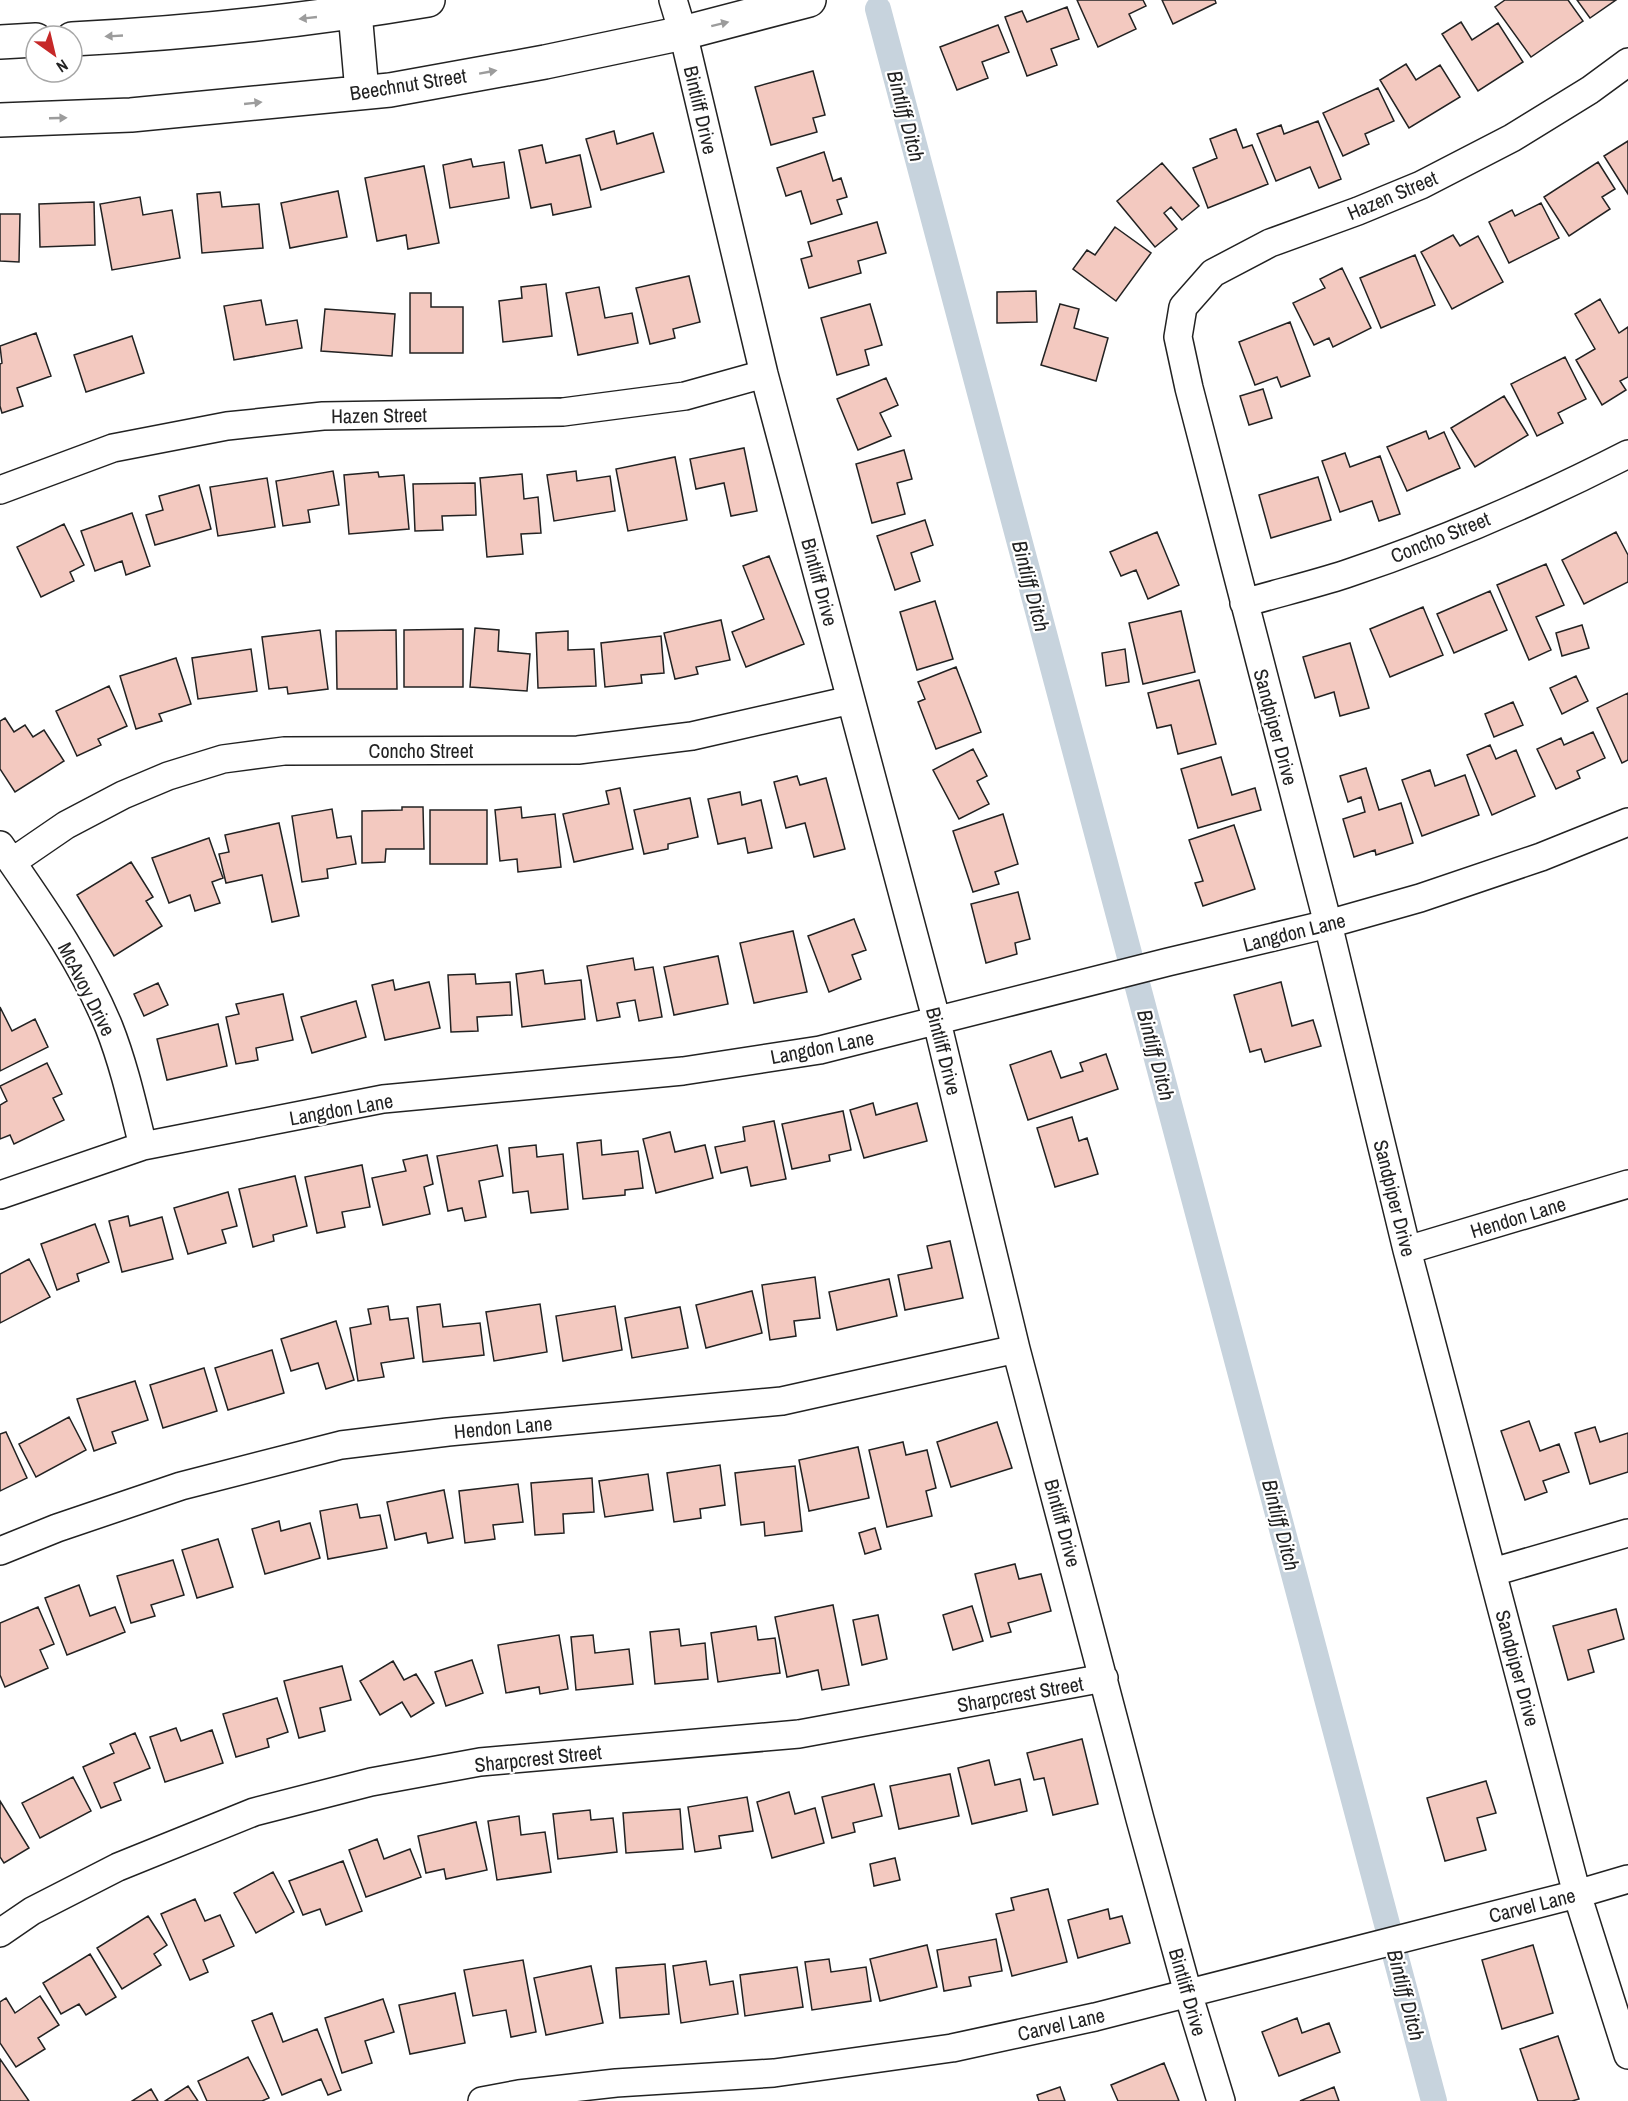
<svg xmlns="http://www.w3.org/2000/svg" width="1628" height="2101" viewBox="0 0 1628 2101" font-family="'Archivo Narrow',sans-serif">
  <rect width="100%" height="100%" fill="#fff"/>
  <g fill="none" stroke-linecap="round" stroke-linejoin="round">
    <path stroke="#c7d3dd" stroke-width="26" d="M878 9 1434 2101"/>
  </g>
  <path fill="#f3c9c0" stroke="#222" stroke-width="1.5" d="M1077 0H1143L1146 6 1129 14 1136 29 1098 47Z
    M1162 0H1215L1216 3 1173 24Z
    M1505 0H1568L1583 21 1531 57 1495 7Z
    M1577 0H1616L1590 18Z
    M1067 7 1079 39 1051 49 1057 65 1027 76 1005 17 1022 11 1027 22Z
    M1461 22 1472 40 1498 23 1523 62 1478 91 1442 34Z
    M998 25 1009 52 982 62 988 78 957 90 940 47Z
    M1406 64 1416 80 1440 65 1460 97 1409 128 1380 80Z
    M813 71 825 115 813 118 817 132 771 145 755 87Z
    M1378 88 1394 121 1365 134 1369 144 1343 156 1323 113Z
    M1318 121 1341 179 1319 188 1310 167 1276 181 1257 134 1281 125 1284 134Z
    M1236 129 1243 148 1252 145 1268 184 1208 208 1193 168 1217 158 1210 139Z
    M614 131 617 144 653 133 664 172 601 190 586 139Z
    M1628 141V194L1604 156Z
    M542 145 546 163 580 155 591 207 553 215 551 204 531 208 519 150Z
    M824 152 833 181 841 178 847 197 837 200 842 214 811 224 801 191 786 196 777 168Z
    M471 159 473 167 504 162 509 198 450 208 443 165Z
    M1598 162 1615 189 1602 197 1610 209 1569 236 1544 197Z
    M1162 163 1199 206 1182 220 1171 207 1164 213 1177 229 1155 247 1117 201Z
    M424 166 439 243 408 249 406 235 377 241 365 178Z
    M338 191 347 237 290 248 281 203Z
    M220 192 222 207 259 204 263 248 202 253 197 194Z
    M140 197 143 215 172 210 180 258 112 270 100 204Z
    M94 202 95 245 40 247 39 204Z
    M1541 203 1559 238 1509 263 1489 222 1512 210 1515 216Z
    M0 214H20L19 262 0 261Z
    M877 222 886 253 858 261 861 273 809 288 801 259 812 256 808 242Z
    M1115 227 1151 253 1116 301 1073 269 1087 250 1095 255Z
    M1453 235 1460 246 1478 236 1503 282 1452 309 1421 252Z
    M1415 255 1435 305 1381 328 1360 278Z
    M1342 268 1371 328 1333 347 1329 338 1314 345 1293 303 1325 288 1320 279Z
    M689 276 700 322 673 329 675 338 650 344 636 288Z
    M546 284 552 336 503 342 499 301 522 298 521 287Z
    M599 287 605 318 632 313 638 343 578 355 566 293Z
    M1036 291 1037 322 997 323V292Z
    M410 293H431V307H463V353H410Z
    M1600 299 1619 333 1628 327V377L1620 381 1626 390 1602 405 1576 360 1595 349 1575 314Z
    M261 300 266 325 297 320 302 348 234 360 224 306Z
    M870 304 882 345 865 350 869 365 837 375 821 318Z
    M1060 304 1079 309 1074 328 1108 338 1096 381 1041 365Z
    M325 309 395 314 392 356 321 351Z
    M1290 322 1310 376 1281 387 1277 377 1255 385 1239 342Z
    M36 333 51 376 17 388 23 406 2 413 0 406V364L2 363 0 346Z
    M132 336 144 373 86 392 74 355Z
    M1565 357 1586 399 1558 413 1563 423 1537 436 1511 384Z
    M886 378 898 405 880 413 891 436 858 450 837 399Z
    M1263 389 1272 418 1249 425 1240 396Z
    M1504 396 1528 435 1475 467 1451 428Z
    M1426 431 1429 439 1444 432 1460 468 1407 491 1387 447Z
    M744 448 757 511 731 516 724 483 696 489 690 459Z
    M904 450 912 479 897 483 905 514 872 523 856 464Z
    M1345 453 1350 467 1380 456 1400 514 1379 521 1372 501 1340 512 1322 461Z
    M675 457 687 520 628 531 616 469Z
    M333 471 339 505 308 510 310 522 283 526 276 481Z
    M576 471 577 481 610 476 615 511 554 521 547 475Z
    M378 472 379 477 404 475 409 529 349 534 344 475Z
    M522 474 524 499 538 497 541 533 521 534 523 554 487 557 480 478Z
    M1318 477 1331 520 1271 538 1259 495Z
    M267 478 275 527 218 536 210 487Z
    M475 483 476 515 442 516 443 530 415 531 413 484Z
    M199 485 211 529 155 545 146 515 163 510 159 496Z
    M132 513 150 566 126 575 122 561 95 571 81 531Z
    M925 520 933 545 911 553 920 581 895 590 877 536Z
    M64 524 84 565 70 572 74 581 41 597 17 547Z
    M1157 532 1179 585 1148 599 1136 570 1121 576 1110 552Z
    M1616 532 1628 555V582L1584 604 1562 560Z
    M769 556 804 644 746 667 732 632 764 619 743 566Z
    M1546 564 1564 605 1536 617 1551 650 1529 660 1497 585Z
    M1490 591 1507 630 1454 653 1437 614Z
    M935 601 953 659 917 670 900 612Z
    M1423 607 1443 655 1390 677 1370 629Z
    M1181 611 1195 672 1143 684 1129 623Z
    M721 620 730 660 696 667 698 674 675 679 664 633Z
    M1582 625 1589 648 1562 656 1556 633Z
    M475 628 499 630 498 651 530 654 527 691 470 687Z
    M463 629V687H404V630Z
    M320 630 328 689 288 694 287 687 269 689 262 637Z
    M396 630 397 689H337L336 631Z
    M568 631V650L594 649 596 686 538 688 536 633Z
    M661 636 664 673 641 675 642 683 605 687 601 643Z
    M1350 643 1369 708 1340 716 1334 692 1315 698 1303 657Z
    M251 649 257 691 198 699 192 658Z
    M1125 649 1129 682 1106 686 1102 653Z
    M176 658 191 704 159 714 162 721 136 729 120 676Z
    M956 667 981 732 936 749 918 702 925 699 918 682Z
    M1576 676 1588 701 1562 714 1550 688Z
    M1199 680 1216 744 1178 754 1171 725 1157 728 1148 693Z
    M109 686 127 726 98 739 101 745 77 756 56 711Z
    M1628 693V760L1622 763 1597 708Z
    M1513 702 1523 725 1494 737 1485 714Z
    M5 718 14 732 25 725 33 737 44 730 64 761 15 792 0 769V721Z
    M1593 732 1605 758 1577 771 1580 778 1556 789 1537 749 1561 738 1564 745Z
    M1490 745 1496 759 1516 750 1535 796 1492 815 1467 755Z
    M973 749 987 776 977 781 989 804 959 819 933 770Z
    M1221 757 1232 795 1255 788 1261 810 1198 828 1181 769Z
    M1366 768 1379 810 1401 803 1413 843 1376 855 1375 850 1354 857 1343 819 1365 812 1361 797 1348 802 1340 776Z
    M1430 770 1435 786 1465 775 1479 815 1422 836 1402 780Z
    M797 776 800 785 826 778 845 849 814 857 805 823 786 828 774 782Z
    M620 788 633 849 574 862 563 814 609 804 606 791Z
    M740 792 742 805 761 800 772 848 748 853 745 838 718 844 708 799Z
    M690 798 698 837 668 844V849L644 854 634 810Z
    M402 807H423L424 849H386L385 862 362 863V811L402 810Z
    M521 807 522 818 555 814 561 867 518 872 517 859 500 861 495 810Z
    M332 809 337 838 351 836 356 864 327 869 328 878 302 882 292 816Z
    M430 810H487V864H430Z
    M1003 814 1018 864 995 872 999 884 973 892 953 831Z
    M279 823 299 916 272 922 262 875 226 883 219 854 229 852 225 835Z
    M1234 825 1255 889 1203 906 1195 883 1203 881 1189 840Z
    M209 838 223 878 212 882 220 903 195 911 190 895 169 903 152 858Z
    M131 862 153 897 146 901 162 926 114 956 77 895Z
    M1018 892 1030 939 1015 943 1017 954 986 963 971 904Z
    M854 919 866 950 852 955 861 979 829 992 808 936Z
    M793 931 807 992 754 1003 740 943Z
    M718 956 728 1004 674 1015 664 967Z
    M633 958 635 970 653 967 662 1017 639 1021 635 1000 617 1003 620 1017 597 1021 587 966Z
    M543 970 545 984 581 980 585 1019 522 1027 516 974Z
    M475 974 476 984 510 982 512 1015 477 1017 478 1031 451 1032 448 975Z
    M393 980 395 990 429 982 440 1028 385 1040 372 985Z
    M1281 982 1292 1026 1313 1020 1321 1046 1265 1062 1261 1049 1250 1052 1234 995Z
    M158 983 168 1005 144 1016 134 994Z
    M283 994 293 1040 256 1048 258 1060 236 1064 226 1017 239 1014 236 1004Z
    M356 1001 366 1037 312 1053 301 1017Z
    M0 1007 12 1031 35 1019 48 1047 0 1071Z
    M218 1024 227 1066 167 1080 157 1039Z
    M1051 1051 1061 1078 1083 1071 1080 1063 1106 1054 1118 1089 1028 1120 1010 1065Z
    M47 1063 62 1094 53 1098 64 1120 14 1144 10 1135 0 1139V1105L7 1101 0 1086Z
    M873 1103 876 1115 917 1103 927 1141 864 1158 850 1110Z
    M843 1111 851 1150 829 1155 830 1161 792 1169 782 1124Z
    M1072 1117 1079 1141 1087 1138 1098 1174 1055 1187 1037 1128Z
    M774 1121 786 1179 751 1186 747 1167 721 1173 715 1147 745 1141 743 1127Z
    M670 1132 675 1152 705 1145 713 1178 656 1193 643 1139Z
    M601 1140 602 1155 638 1151 643 1188 625 1190V1195L583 1199 577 1143Z
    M497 1145 503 1176 479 1181 486 1217 465 1221 462 1208 448 1211 437 1156Z
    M536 1145 537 1157 563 1154 568 1209 531 1213 528 1191 513 1193 509 1148Z
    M427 1155 433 1184 424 1187 430 1214 383 1225 372 1178 406 1171 403 1160Z
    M362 1165 370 1207 342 1212 345 1227 317 1233 305 1177Z
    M295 1176 307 1226 273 1235 274 1241 253 1247 239 1189Z
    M228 1192 237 1226 222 1230 226 1243 188 1254 174 1208Z
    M128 1216 130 1226 162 1217 173 1259 122 1272 109 1221Z
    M95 1224 109 1262 77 1274 79 1281 57 1290 41 1244Z
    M950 1241 963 1298 905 1310 898 1275 932 1268 927 1246Z
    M29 1259 50 1297 0 1323V1274Z
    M815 1277 820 1318 794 1321 796 1336 770 1340 762 1285Z
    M889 1279 897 1316 837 1330 829 1292Z
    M752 1291 762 1333 706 1348 696 1305Z
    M440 1304 443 1327 480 1323 484 1355 423 1362 417 1307Z
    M540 1304 547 1352 494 1361 486 1312Z
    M388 1306 390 1320 408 1318 414 1358 381 1363 384 1377 358 1381 350 1328 371 1324 368 1309Z
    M615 1306 622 1350 563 1361 556 1316Z
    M680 1307 688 1348 632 1358 625 1318Z
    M336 1321 354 1380 326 1389 318 1363 291 1371 281 1339Z
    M272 1350 284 1393 228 1410 215 1368Z
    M204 1368 217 1411 163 1428 150 1385Z
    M135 1381 148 1420 112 1432 116 1443 94 1451 77 1399Z
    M69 1417 86 1450 36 1477 19 1444Z
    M1529 1421 1540 1451 1559 1444 1569 1472 1543 1481 1547 1492 1525 1500 1501 1431Z
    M997 1422 1012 1468 951 1487 937 1442Z
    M1595 1427 1600 1442 1628 1433V1472L1590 1484 1575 1433Z
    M6 1432 27 1478 0 1491V1434Z
    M903 1442 906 1455 927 1450 936 1488 926 1491 932 1516 887 1527 869 1450Z
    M858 1447 869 1498 809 1511 799 1460Z
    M720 1465 725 1505 700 1509 701 1518 674 1522 667 1473Z
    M795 1466 802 1531 765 1536 764 1522 741 1525 735 1473Z
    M648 1474 653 1510 605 1517 599 1481Z
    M592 1478 594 1512 563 1514 564 1533 535 1535 531 1483Z
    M518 1484 523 1522 493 1525 495 1539 465 1543 459 1491Z
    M444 1490 453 1538 428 1543 426 1533 395 1540 387 1502Z
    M357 1504 360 1518 380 1515 387 1548 328 1559 320 1511Z
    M279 1521 281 1531 310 1523 320 1558 265 1574 252 1529Z
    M875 1528 881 1549 865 1554 859 1533Z
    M218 1539 233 1587 197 1598 182 1550Z
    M173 1560 184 1595 151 1605 155 1616 131 1623 117 1576Z
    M1015 1564 1019 1579 1041 1574 1051 1611 1008 1623 1011 1632 991 1637 975 1574Z
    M79 1585 90 1616 115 1607 125 1632 67 1655 45 1598Z
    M833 1605 849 1685 822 1690 818 1670 787 1677 775 1617Z
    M972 1606 983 1641 953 1650 943 1615Z
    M38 1607 54 1644 40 1650 48 1668 5 1687 0 1675V1623Z
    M1616 1609 1624 1639 1588 1650 1594 1672 1568 1680 1553 1626Z
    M878 1615 887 1659 862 1665 853 1620Z
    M756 1626 758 1640 775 1638 780 1673 718 1682 711 1633Z
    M679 1629 681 1646 705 1643 708 1679 655 1684 650 1632Z
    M559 1635 568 1689 540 1694 539 1687 506 1693 498 1645Z
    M593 1635 595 1653 629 1649 633 1684 576 1690 571 1637Z
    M472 1660 483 1693 446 1706 435 1672Z
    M393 1661 404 1680 416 1674 434 1703 411 1717 402 1702 380 1715 360 1681Z
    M342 1666 351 1700 320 1708 325 1731 299 1738 284 1681Z
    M277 1698 288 1732 267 1739 269 1747 236 1757 223 1714Z
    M176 1728 181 1741 212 1730 223 1763 165 1782 150 1737Z
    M135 1733 150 1768 114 1783 121 1800 101 1808 83 1767 114 1753 110 1744Z
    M1082 1739 1098 1804 1053 1815 1044 1778 1034 1780 1027 1753Z
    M989 1760 995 1785 1020 1779 1027 1811 972 1824 958 1768Z
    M950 1774 959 1816 899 1829 890 1786Z
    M73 1777 91 1811 40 1838 22 1803Z
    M1486 1781 1496 1813 1477 1818 1486 1850 1445 1861 1427 1798Z
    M874 1784 882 1816 853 1823 855 1832 832 1838 822 1797Z
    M789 1792 795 1814 815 1808 824 1843 772 1858 757 1802Z
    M747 1797 753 1831 719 1836 721 1848 695 1852 688 1807Z
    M0 1801 29 1848 4 1863 0 1857Z
    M680 1809 683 1849 626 1853 623 1813Z
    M590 1810 591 1820 613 1818 617 1852 558 1859 553 1814Z
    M519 1816 521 1835 545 1832 551 1872 497 1880 488 1821Z
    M476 1822 487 1870 446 1879 444 1869 426 1873 418 1836Z
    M377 1839 384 1859 410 1849 421 1877 366 1897 349 1850Z
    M895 1858 900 1880 874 1886 870 1864Z
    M343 1861 362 1911 326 1925 320 1909 303 1915 289 1881Z
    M273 1872 294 1912 256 1933 234 1893Z
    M1048 1889 1067 1962 1012 1976 996 1914 1014 1910 1011 1898Z
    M195 1899 205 1921 220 1915 234 1946 203 1960 208 1972 190 1980 161 1914Z
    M1108 1909 1110 1919 1122 1916 1130 1943 1078 1958 1068 1920Z
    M148 1916 167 1945 154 1954 161 1965 122 1989 97 1948Z
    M996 1939 1002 1971 969 1977 971 1986 944 1991 937 1950Z
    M927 1945 937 1987 880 2001 870 1959Z
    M1533 1945 1553 2013 1502 2029 1482 1960Z
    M90 1954 116 1997 86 2015 79 2004 61 2014 43 1983Z
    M829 1959 831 1972 866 1967 871 2001 812 2010 805 1962Z
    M523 1960 536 2032 511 2037 506 2010 473 2016 464 1970Z
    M706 1961 710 1985 733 1981 738 2014 681 2023 673 1966Z
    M665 1964 669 2014 620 2018 616 1968Z
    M591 1966 603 2023 546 2035 534 1978Z
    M797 1967 803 2007 745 2016 740 1975Z
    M455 1993 465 2043 410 2054 399 2005Z
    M40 1996 59 2025 38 2038 45 2049 16 2067 0 2043V2002L6 1998 15 2013Z
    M383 1999 394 2032 365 2041 372 2063 342 2073 325 2018Z
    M272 2013 283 2042 317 2029 341 2090 328 2095 321 2079 282 2095 252 2021Z
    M1297 2018 1302 2033 1329 2023 1340 2052 1279 2076 1262 2032Z
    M1558 2036 1579 2099 1572 2101H1538L1520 2049Z
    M248 2057 269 2098 262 2101H207L198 2081Z
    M0 2059 29 2101H0Z
    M1164 2063 1179 2101H1118L1111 2085Z
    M188 2086 198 2101H165Z
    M1060 2087 1065 2101H1039L1037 2095Z
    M1334 2087 1339 2101H1300Z
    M151 2089 158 2101H132Z"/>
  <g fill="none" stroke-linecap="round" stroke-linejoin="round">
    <g stroke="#222" stroke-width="30">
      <path id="minor" d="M673 0 683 33 764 374 937 1022 1016 1349 1140 1819 1188 1993 1221 2101
        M1628 62 1590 90 1512 138 1421 185 1358 211 1270 243 1213 273 1183 307 1178 337 1189 388 1328 924 1407 1250 1577 1894 1628 2055
        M0 490 113 448 227 426 323 416 563 412 685 396 764 374
        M1244 603C1278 593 1312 585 1346 574 1442 542 1538 500 1628 454
        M0 845C40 903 82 961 109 1027 124 1065 133 1106 143 1146
        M12 862 66 825 123 795 168 776 223 759 284 751 578 750 692 736 851 700
        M0 1195 143 1146 383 1099 683 1071 820 1050 1168 962 1328 924 1420 898 1541 857 1628 822
        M1407 1250 1628 1184
        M0 1551 57 1528 181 1486 341 1445 448 1432 782 1401 1016 1349
        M1493 1572 1628 1533
        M0 1933 32 1911 118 1867 254 1812 371 1782 480 1762 799 1734 1104 1678
        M482 2101 519 2094 616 2083 774 2073 952 2048 1095 2017 1577 1894 1628 1879"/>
    </g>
    <g stroke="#222" stroke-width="36">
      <path id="major" d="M355 12 362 92
        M72 39C191 33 310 20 428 0
        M0 42 36 40
        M0 120 131 115 390 90 545 62 683 33 809 0"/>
    </g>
    <use href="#minor" stroke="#fff" stroke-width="27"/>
    <use href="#major" stroke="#fff" stroke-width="33"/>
  </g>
  <defs><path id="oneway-solid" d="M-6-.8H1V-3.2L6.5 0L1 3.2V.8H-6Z" transform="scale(1.5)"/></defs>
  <g fill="#9c9c9c">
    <use href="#oneway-solid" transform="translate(308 18) rotate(174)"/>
    <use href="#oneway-solid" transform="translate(720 24) rotate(-14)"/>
    <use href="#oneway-solid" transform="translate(114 36) rotate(177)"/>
    <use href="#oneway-solid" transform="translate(488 72) rotate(-10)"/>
    <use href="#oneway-solid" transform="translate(253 103) rotate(-6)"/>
    <use href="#oneway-solid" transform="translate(58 118) rotate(-2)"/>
  </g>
  <g text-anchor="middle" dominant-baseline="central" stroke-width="4.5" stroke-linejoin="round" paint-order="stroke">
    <g font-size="20" fill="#222" stroke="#fff">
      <text transform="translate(408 84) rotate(-9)">Beechnut Street</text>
      <text transform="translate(701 110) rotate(77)">Bintliff Drive</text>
      <text transform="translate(1392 195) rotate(-23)">Hazen Street</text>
      <text transform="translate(379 415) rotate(-1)">Hazen Street</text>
      <text transform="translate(1440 537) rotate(-22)">Concho Street</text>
      <text transform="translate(820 582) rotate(75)">Bintliff Drive</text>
      <text transform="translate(1276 727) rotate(75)">Sandpiper Drive</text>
      <text x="421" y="750">Concho Street</text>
      <text transform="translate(1294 932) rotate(-14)">Langdon Lane</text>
      <text transform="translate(87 989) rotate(63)">McAvoy Drive</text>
      <text transform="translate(822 1047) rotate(-11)">Langdon Lane</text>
      <text transform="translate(944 1051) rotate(76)">Bintliff Drive</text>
      <text transform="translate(341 1109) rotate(-10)">Langdon Lane</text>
      <text transform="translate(1395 1198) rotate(76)">Sandpiper Drive</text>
      <text transform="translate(1518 1217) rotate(-17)">Hendon Lane</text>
      <text transform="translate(503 1427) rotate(-5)">Hendon Lane</text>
      <text transform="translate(1063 1523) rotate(75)">Bintliff Drive</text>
      <text transform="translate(1518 1668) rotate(75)">Sandpiper Drive</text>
      <text transform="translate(1020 1694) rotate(-10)">Sharpcrest Street</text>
      <text transform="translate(538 1758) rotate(-6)">Sharpcrest Street</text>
      <text transform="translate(1532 1905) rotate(-14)">Carvel Lane</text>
      <text transform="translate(1188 1992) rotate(74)">Bintliff Drive</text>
      <text transform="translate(1061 2024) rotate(-13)">Carvel Lane</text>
    </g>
    <g font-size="21" font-style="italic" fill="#222" stroke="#fff">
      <text transform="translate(906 116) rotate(75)">Bintliff Ditch</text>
      <text transform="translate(1031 586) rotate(75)">Bintliff Ditch</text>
      <text transform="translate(1156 1055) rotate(75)">Bintliff Ditch</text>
      <text transform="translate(1281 1525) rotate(75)">Bintliff Ditch</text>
      <text transform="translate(1406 1995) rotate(75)">Bintliff Ditch</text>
    </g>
  </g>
  <g transform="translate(54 54) rotate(146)"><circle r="28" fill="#ffffff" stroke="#a7a7a7" stroke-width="1.5"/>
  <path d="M0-4.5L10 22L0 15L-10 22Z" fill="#c62828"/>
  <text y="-9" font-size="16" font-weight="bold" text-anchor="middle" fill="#222222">N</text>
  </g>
</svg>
